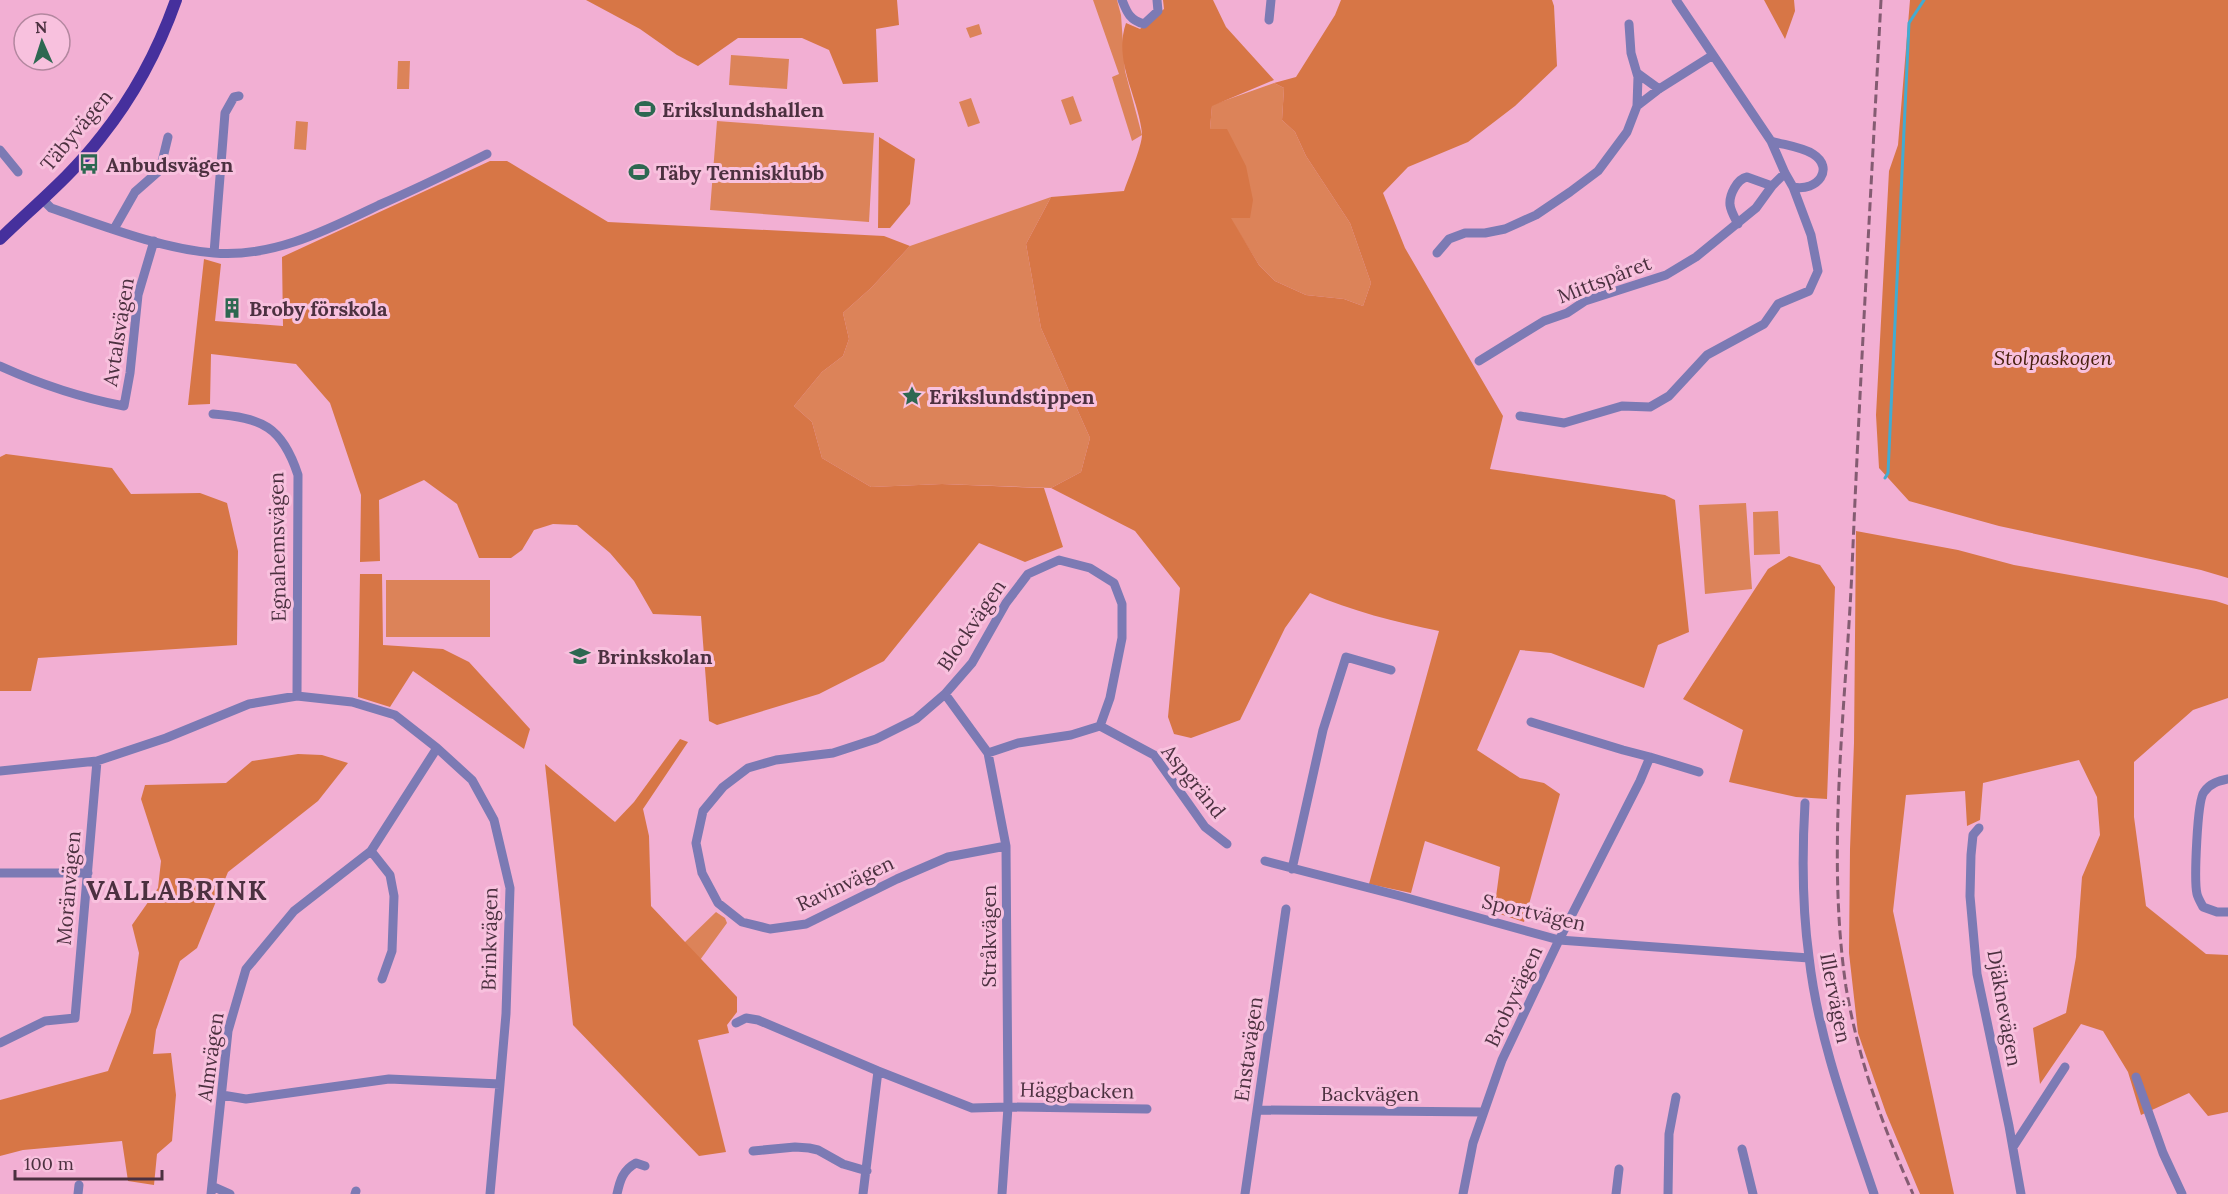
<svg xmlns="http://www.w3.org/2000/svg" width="2228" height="1194" viewBox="0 0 2228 1194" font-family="Lora,serif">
  <rect width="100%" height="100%" fill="#f2afd3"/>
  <path fill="#dc8359" d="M1093 0H1117L1121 15 1125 71 1142 135 1132 141 1112 77 1119 74Z
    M979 24 982 34 970 38 966 28Z
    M731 55 789 59 787 89 729 85Z
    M398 61H410L409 89H397Z
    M1274 83 1284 88 1282 120 1295 132 1306 156 1350 223 1371 283 1363 306 1344 299 1306 295 1275 281 1259 265 1230 218H1250L1210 129 1212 105Z
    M1073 96 1082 121 1070 125 1061 100Z
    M971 98 980 123 968 127 959 102Z
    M296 121 308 122 306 150 294 149Z
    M717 121 874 133 869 222 710 210Z
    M1051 197 1026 244 1041 328 1090 438 1081 472 1051 488 942 484 871 487 822 458 812 422 794 406 822 372 843 356 849 339 843 313 871 288 910 246Z
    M1746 503 1752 589 1705 594 1699 505Z
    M1778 511 1780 554 1754 555 1753 512Z
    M386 580H490V637H386Z
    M716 912 725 918 727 923 700 960 684 943Z"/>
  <path fill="#d77646" d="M586 0H897L899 25 876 29 878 82 843 84 829 50 802 38H738L698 66 677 55 640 29Z
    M1163 0H1213L1226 27 1274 80 1212 106 1210 129H1227L1246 166 1253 200 1250 218H1231L1259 265 1275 281 1306 295 1344 299 1363 306 1371 283 1350 223 1306 156 1295 132 1282 120 1284 88 1274 83 1296 77 1335 15 1341 0H1552L1554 6 1557 66 1515 106 1468 142 1408 167 1383 193 1405 248 1503 416 1490 469 1665 495 1675 500 1689 632 1658 645 1644 688 1551 653 1520 650 1477 750 1520 778 1544 783 1560 794 1524 922 1494 912 1500 867 1425 841 1411 893 1369 884 1439 631C1395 622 1352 611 1310 593L1285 628 1240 720 1191 738 1174 734 1168 717 1180 588 1135 531 1051 488 1081 472 1090 438 1041 328 1026 244 1051 197 1124 191C1128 179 1143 144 1142 133 1138 96 1113 61 1126 23L1140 29 1164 9Z
    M1764 0H1794L1795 11 1785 39Z
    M1910 0H2228V578L2201 570 1999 526 1909 501 1879 468 1876 415 1889 171 1898 145Z
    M879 137 915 159 910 204 890 228H878Z
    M490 161H507L608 222 884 236 910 246 871 288 843 313 849 339 843 356 822 372 794 406 812 422 822 458 871 487 942 484 1044 488 1063 547 1025 562 979 543 884 661 819 694 717 725 709 721 701 616 653 614 634 581 610 553 577 525 553 524 534 530 522 550 511 558H479L457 504 424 480 379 500 380 561 360 562 361 495 330 403 296 364 211 354 210 404 188 405 204 259 221 264 215 321 283 326 282 257Z
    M6 454 112 468 131 494 200 493 227 503 238 551 237 645 38 658 31 691H0V457Z
    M1856 531 1958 550 2014 565 2216 601 2228 605V698L2193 710 2134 762V817L2146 906 2206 954 2228 955V1112L2208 1116 2189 1093 2141 1115 2128 1072 2103 1031 2081 1024 2040 1084 2033 1028 2066 1013 2076 957 2082 877 2100 835 2097 797 2079 760 1983 783 1980 820 1967 826 1965 791 1906 795 1893 911 1954 1194H1920L1886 1113 1858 1033 1849 953 1850 849 1854 743Z
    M1789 556 1820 565 1835 587 1827 799 1796 797 1729 782 1743 730 1683 699 1768 569Z
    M360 574H382L383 645 443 649 469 662 530 729 524 749 413 671 390 707 358 697Z
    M680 739 688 742 643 809 649 836 651 906 737 997V1012L727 1025 729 1033 698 1040 726 1152 699 1156 573 1025 545 764 615 822 634 802Z
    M298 754 322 755 348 763 318 801 228 872 197 948 180 961 156 1030 153 1054 171 1053 176 1095 172 1141 157 1154 154 1185 128 1181 122 1141 23 1150 0 1156V1100L108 1071 131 1012 139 953 132 925 158 888 161 861 141 799 145 785 226 783 252 761Z"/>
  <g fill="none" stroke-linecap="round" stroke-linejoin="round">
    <path stroke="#43abd1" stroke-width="3" d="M1885 478 1888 473 1909 23 1924 0"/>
    <path stroke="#7c7ab4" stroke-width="9" d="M1122 0C1127 13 1130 20 1144 24L1158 11 1157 0
      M1269 20 1271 0
      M1629 24 1631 53 1638 77 1637 106
      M1637 73 1659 89
      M1771 141C1784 145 1802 147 1813 154 1835 168 1818 192 1793 187
      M0 150 18 172
      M42 199 51 208C101 225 162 249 214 253 273 258 327 230 379 205 416 189 451 172 487 154
      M1738 224C1735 218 1731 212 1730 205 1729 195 1737 179 1747 177L1772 186
      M114 229 135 192 160 170 168 137
      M214 253 225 113 234 97 239 96
      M1437 253 1449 239 1465 233H1485L1505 229 1536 215 1570 192 1598 171 1627 132 1637 106 1659 89 1713 55
      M1479 361 1544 321 1567 313 1585 301 1666 275 1696 257 1756 208 1772 186 1785 173
      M0 366C42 385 78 397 124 406L130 373 138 295 154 241
      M213 414C262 418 282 426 298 475L297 696
      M1520 416 1564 423 1622 406 1650 407 1669 396 1707 355 1764 324 1778 304 1809 291 1818 271 1811 235 1793 187 1785 173 1771 141 1676 0
      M945 694 988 753 1006 846 1008 1107 1002 1194
      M1100 726 1154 755 1205 827 1227 844
      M988 753 1018 743 1071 735 1100 726
      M1650 757 1699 772
      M0 771 97 761 166 738 249 704 297 696 352 702 395 715 437 748 472 780 494 820 510 888 506 1014 500 1084 389 1079 246 1099 222 1095
      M2228 779C2219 781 2210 783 2204 792 2197 801 2194 881 2197 894 2198 898 2201 903 2203 907L2217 912H2228
      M1805 803C1802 854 1802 906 1809 957 1818 1038 1848 1117 1874 1194
      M1979 828 1973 835 1971 855 1970 896 1977 974 2009 1126 2021 1194
      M1006 846 948 857 897 879 806 924 770 929 742 922 718 903 702 873 696 843 703 811 723 787 748 768 776 760 833 753 876 739 916 719 945 694 972 663 1006 603 1028 574 1059 560 1090 568 1114 583 1122 604V638L1110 698 1100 726
      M371 851 390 875 394 896 392 951 382 979
      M1265 861 1400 896 1559 940 1809 958
      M1292 869 1323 730 1346 657 1391 670
      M0 873H88
      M736 1023 746 1018 758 1020 878 1071 972 1108 1008 1107 1147 1109
      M0 1043 45 1021 75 1018 97 761
      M2136 1077 2163 1153 2182 1194
      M1257 1110 1483 1112
      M2013 1147 2065 1067
      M1742 1149 1753 1194
      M753 1151 795 1147 809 1148 818 1150 843 1164 867 1171
      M212 1186 230 1194
      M78 1194 79 1185
      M211 1194 228 1031 246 969 294 911 371 851 437 748
      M355 1194 356 1191
      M490 1194 500 1084
      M617 1194C620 1180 623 1170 636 1163L645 1166
      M863 1194 878 1071
      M1245 1194 1286 909
      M1463 1194 1473 1143 1502 1060 1559 940 1640 781 1650 757 1623 750 1531 722
      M1616 1194 1619 1169
      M1668 1194 1669 1134 1676 1097"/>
    <path stroke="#46309d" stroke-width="12" d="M0 239C34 206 72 175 101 137 133 97 159 48 176 0"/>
    <path stroke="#845c72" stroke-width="3" stroke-dasharray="9 4.5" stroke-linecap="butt" d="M1881 0C1871 190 1860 379 1852 569 1846 705 1826 852 1846 987 1858 1059 1883 1127 1913 1194"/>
  </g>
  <defs>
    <g id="stadium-bare" transform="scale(1.62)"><path d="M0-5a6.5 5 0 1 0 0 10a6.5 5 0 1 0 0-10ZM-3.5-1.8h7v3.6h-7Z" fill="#2d6851" stroke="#f8c1de" stroke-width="2.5" paint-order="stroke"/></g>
    <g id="bus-bare" transform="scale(1.62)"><path d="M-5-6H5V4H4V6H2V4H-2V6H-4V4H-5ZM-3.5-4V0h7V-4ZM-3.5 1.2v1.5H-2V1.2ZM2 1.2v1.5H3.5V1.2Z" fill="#2d6851" stroke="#f8c1de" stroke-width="2.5" paint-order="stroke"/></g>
    <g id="building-bare" transform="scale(1.62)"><path d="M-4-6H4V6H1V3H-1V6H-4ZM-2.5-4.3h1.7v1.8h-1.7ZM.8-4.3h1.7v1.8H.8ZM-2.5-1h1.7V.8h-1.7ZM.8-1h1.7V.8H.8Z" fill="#2d6851" stroke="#f8c1de" stroke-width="2.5" paint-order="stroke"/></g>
    <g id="sight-bare" transform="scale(1.62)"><path d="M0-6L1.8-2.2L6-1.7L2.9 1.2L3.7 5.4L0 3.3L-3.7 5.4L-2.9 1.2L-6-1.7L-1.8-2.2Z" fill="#2d6851" stroke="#f8c1de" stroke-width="2.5" paint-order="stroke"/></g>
    <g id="school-bare" transform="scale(1.62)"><path d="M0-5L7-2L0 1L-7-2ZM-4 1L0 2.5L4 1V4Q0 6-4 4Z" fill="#2d6851" stroke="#f8c1de" stroke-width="2.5" paint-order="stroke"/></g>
  </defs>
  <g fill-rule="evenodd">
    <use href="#stadium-bare" x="645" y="109"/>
    <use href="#bus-bare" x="89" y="164"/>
    <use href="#stadium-bare" x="639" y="172"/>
    <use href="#building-bare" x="232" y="308"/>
    <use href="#sight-bare" x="912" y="396"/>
    <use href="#school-bare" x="580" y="656"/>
  </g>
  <g text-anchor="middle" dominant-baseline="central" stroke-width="6" stroke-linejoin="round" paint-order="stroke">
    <g font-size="20" font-weight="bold" fill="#4c3140" stroke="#f8c1de" text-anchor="start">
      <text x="662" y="109">Erikslundshallen</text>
      <text x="106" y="164">Anbudsvägen</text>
      <text x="656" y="172">Täby Tennisklubb</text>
      <text x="249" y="308">Broby förskola</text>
      <text x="929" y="396">Erikslundstippen</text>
      <text x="597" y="656">Brinkskolan</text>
    </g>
    <g font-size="20" fill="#4c3140" stroke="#f8c1de">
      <text transform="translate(76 130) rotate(-50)">Täbyvägen</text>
      <text transform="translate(1604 279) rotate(-21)">Mittspåret</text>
      <text transform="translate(118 332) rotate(-81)">Avtalsvägen</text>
      <text transform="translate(277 547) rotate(-91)">Egnahemsvägen</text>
      <text transform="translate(971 625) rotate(-56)">Blockvägen</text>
      <text transform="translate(1194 781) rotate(51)">Aspgränd</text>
      <text transform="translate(845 883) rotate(-25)">Ravinvägen</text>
      <text transform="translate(68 888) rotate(-85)">Moränvägen</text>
      <text transform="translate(1534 912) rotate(13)">Sportvägen</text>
      <text transform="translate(988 936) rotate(-90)">Stråkvägen</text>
      <text transform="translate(489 939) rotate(-89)">Brinkvägen</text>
      <text transform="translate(1513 996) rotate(-65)">Brobyvägen</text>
      <text transform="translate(1836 998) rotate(79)">Illervägen</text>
      <text transform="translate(2005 1008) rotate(80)">Djäknevägen</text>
      <text transform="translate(1248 1049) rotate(-82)">Enstavägen</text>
      <text transform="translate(210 1057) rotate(-82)">Almvägen</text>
      <text transform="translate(1077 1090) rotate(1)">Häggbacken</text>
      <text x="1370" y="1093">Backvägen</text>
    </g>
    <g font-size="20" font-style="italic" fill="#461f0b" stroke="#f8c1de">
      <text x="2053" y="357">Stolpaskogen</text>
    </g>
    <g font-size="26" font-weight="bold" letter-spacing="1.5" fill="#4c3140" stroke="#f8c1de">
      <text x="177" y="890">VALLABRINK</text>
    </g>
  </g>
  <g transform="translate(42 42) rotate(357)"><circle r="28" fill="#f8c1de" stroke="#b3879f" stroke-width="1.5"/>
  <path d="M0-4.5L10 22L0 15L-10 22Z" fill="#2d6851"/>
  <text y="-9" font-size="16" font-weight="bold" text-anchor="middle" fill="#4c3140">N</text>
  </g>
  <path d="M15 1170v9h147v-9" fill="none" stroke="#4c3140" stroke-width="3"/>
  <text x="24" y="1170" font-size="18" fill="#4c3140" stroke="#f8c1de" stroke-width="4.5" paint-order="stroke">100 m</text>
</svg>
